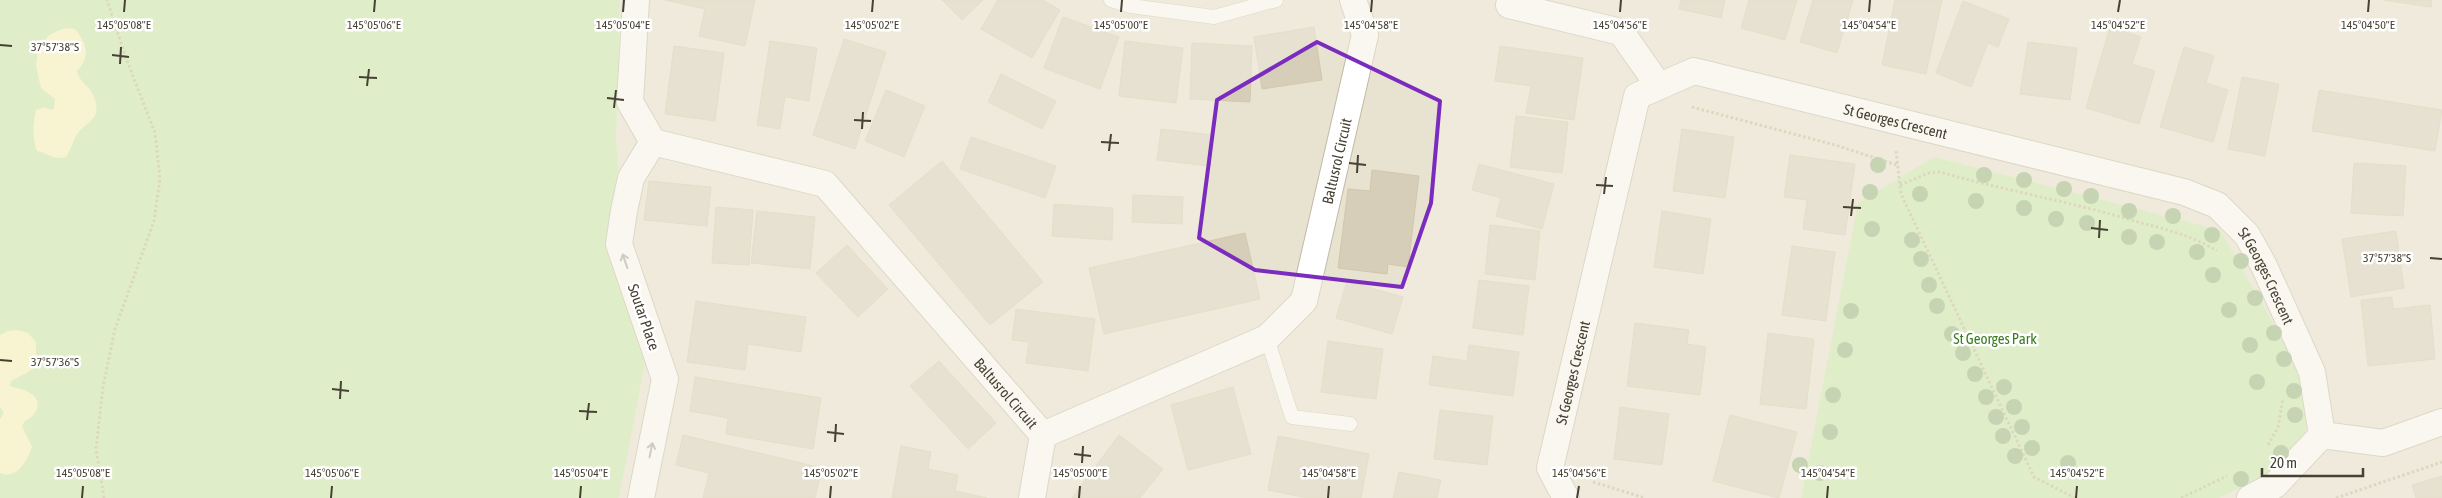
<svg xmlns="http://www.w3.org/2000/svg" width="2442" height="498" viewBox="0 0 2442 498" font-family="'Asap Condensed',sans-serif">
  <rect width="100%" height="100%" fill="#f4f0e3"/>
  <path fill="#e8e3d1" d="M606 0H2442V498H614L646 358 592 220Z"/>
  <path fill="#c6eca8" d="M0 0H620L616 143 632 322 646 358 619 498H0Z
    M1934 157 2220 230 2289 351 2309 404 2305 434 2290 463 2219 498H1801L1858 203Z"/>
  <path fill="#fcf6bb" d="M65 28 75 29C87 44 91 56 77 71 79 82 90 86 94 97 103 121 86 120 76 136 72 143 71 150 66 157 55 161 48 153 37 151 32 139 33 122 36 110L44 107 50 110 54 109 55 99 41 88 36 66 38 51 49 35Z
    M17 330 28 333 36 342V363L30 371 11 381 10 386C16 388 25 389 30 393 44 402 37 415 25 421L22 426 32 447C27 461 17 480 0 473V419L4 413 0 407V335L8 331Z"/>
  <path fill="#d6ceb8" stroke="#d2c7aa" d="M665 0H755L745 46 699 36 705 9Z
    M942 0H983L962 20Z
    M998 0H1043L1060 10 1032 58 981 29Z
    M1681 0H1725L1721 18 1679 9Z
    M1749 0H1797L1785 40 1741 28Z
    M1813 0H1853L1837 53 1800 42Z
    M1895 0H1942L1926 74 1882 65Z
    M2383 0H2432L2431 7Z
    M1963 1 2009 19 1998 47 1988 43 1971 87 1936 73Z
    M1063 17 1119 37 1100 89 1044 68Z
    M1314 27 1322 80 1262 89 1254 37Z
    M2110 27 2141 37 2132 64 2155 71 2139 124 2086 108Z
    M844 39 886 52 855 149 813 135Z
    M770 41 817 48 809 101 785 97 780 129 757 125Z
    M1125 41 1183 48 1176 103 1119 96Z
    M2028 42 2077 48 2070 100 2020 94Z
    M1192 43 1252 46 1250 102 1190 99Z
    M674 46 724 53 715 121 665 114Z
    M1500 46 1583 58 1574 120 1526 113 1531 86 1495 81Z
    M2184 47 2214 56 2206 83 2228 90 2213 142 2160 127Z
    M1001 74 1056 101 1042 129 988 102Z
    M2242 77 2279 84 2265 156 2228 149Z
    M886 90 925 106 904 157 865 141Z
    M2319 90 2442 110 2435 151 2312 131Z
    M1516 116 1568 122 1562 173 1510 167Z
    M1161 129 1213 135 1210 166 1157 160Z
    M1682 129 1734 137 1725 198 1673 191Z
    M971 137 1056 166 1045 198 960 169Z
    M1790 155 1855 164 1845 235 1803 229 1807 200 1784 197Z
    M942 161 1043 282 990 325 889 205Z
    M2354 163 2406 166 2403 216 2351 213Z
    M1479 164 1554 184 1542 229 1496 216 1501 198 1472 190Z
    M1372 170 1419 176 1408 267 1388 264 1387 274 1338 268 1348 189 1370 191Z
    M649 181 711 187 707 226 644 220Z
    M1133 195 1183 197 1182 224 1132 222Z
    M1054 204 1113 208 1112 240 1052 236Z
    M716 207 753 210 749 265 712 263Z
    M757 211 815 217 810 269 751 263Z
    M1662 211 1711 219 1703 274 1654 267Z
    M1490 225 1540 231 1535 280 1485 274Z
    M2396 231 2404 288 2351 297 2342 239Z
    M1245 233 1260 299 1104 334 1089 268Z
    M847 245 888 289 858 317 816 273Z
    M1792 246 1835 252 1826 321 1782 315Z
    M1479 280 1529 286 1523 335 1473 328Z
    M1347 281 1403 297 1392 334 1336 318Z
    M2392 297 2393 309 2430 305 2435 359 2368 366 2361 300Z
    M696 301 806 317 801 352 748 344 745 370 687 362Z
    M1016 309 1095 319 1088 371 1026 363 1029 342 1012 340Z
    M1635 323 1689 330 1687 344 1706 347 1700 395 1627 386Z
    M1768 333 1814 339 1806 409 1760 404Z
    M1328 341 1383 349 1376 399 1321 392Z
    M1469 345 1519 352 1513 396 1429 385 1433 356 1467 361Z
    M939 361 996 423 968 449 910 386Z
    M695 377 821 398 813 449 726 434 728 418 690 411Z
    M1233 387 1251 454 1188 470 1171 405Z
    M1620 407 1669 414 1662 465 1614 459Z
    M1440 410 1493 416 1487 465 1434 459Z
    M1730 415 1797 432 1779 498 1713 481Z
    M683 435 822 468 815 498H703L709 473 676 465Z
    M1119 435 1163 469 1140 498H1072Z
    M1278 436 1369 454 1361 498H1307L1268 490Z
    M901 446 931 452 928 469 958 475 955 491 987 498H892Z
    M1399 472 1441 480 1437 498H1393Z
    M2442 476V498H2416L2412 485Z"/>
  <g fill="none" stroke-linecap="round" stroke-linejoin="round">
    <g stroke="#c0baa5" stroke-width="15">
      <path id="service" d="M1111 0 1131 6 1214 17 1276 0
        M1267 338 1292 417 1350 424"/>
    </g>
    <g stroke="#c0baa5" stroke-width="28">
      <g id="minor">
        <path id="s1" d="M636 0 630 102 653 142 825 184 1043 435 1267 338 1304 301 1365 35 1353 0"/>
        <path d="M1509 5 1621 32 1659 86"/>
        <path d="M2322 435 2383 443 2442 422"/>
        <path d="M641 498 665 379 619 244 624 211 631 178 653 142"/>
        <path d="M1032 498 1043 435"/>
        <path id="s2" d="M1566 498 1550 468 1637 96 1694 71 2184 192 2217 205 2247 235 2264 266 2312 372 2322 435 2275 485 2250 498"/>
      </g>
    </g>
    <path stroke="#c3b895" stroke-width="3" stroke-dasharray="2.5 2.5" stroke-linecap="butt" d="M1692 107 1835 145 1897 165
      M1896 151 1901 194 2034 477 2075 498
      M1900 185 1929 173 1940 172C2006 191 2073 202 2138 222 2165 229 2193 236 2217 251
      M2268 445 2278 427 2283 399
      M1593 482 1645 498
      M104 498 96 449 103 387 115 329 154 221 160 179 155 133 126 58 107 0
      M2181 498 2227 476
      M2336 498 2442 462"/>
    <use href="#service" stroke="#fff" stroke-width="14"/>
    <use href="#minor" stroke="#fff" stroke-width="26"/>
  </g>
  <g fill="#8eb178">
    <circle cx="1878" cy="165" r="8"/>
    <circle cx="1984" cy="175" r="8"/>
    <circle cx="2024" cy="180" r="8"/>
    <circle cx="2064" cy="189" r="8"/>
    <circle cx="1870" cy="192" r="8"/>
    <circle cx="1920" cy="194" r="8"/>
    <circle cx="2091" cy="196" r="8"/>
    <circle cx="1976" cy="201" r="8"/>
    <circle cx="2024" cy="208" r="8"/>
    <circle cx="2129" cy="211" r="8"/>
    <circle cx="2173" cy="216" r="8"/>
    <circle cx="2056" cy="219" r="8"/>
    <circle cx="2087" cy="223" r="8"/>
    <circle cx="1872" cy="229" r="8"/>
    <circle cx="2212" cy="235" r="8"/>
    <circle cx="2129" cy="237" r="8"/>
    <circle cx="1912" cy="240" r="8"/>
    <circle cx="2157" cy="242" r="8"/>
    <circle cx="2197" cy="252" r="8"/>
    <circle cx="1921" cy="259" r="8"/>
    <circle cx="2241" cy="261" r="8"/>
    <circle cx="2213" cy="275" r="8"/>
    <circle cx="1929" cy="285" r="8"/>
    <circle cx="2255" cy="298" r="8"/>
    <circle cx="1937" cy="306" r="8"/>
    <circle cx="2229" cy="310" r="8"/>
    <circle cx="1851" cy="311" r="8"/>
    <circle cx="2274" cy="333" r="8"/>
    <circle cx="1952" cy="334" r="8"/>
    <circle cx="2250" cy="345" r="8"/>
    <circle cx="1845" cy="350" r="8"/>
    <circle cx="1963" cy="353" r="8"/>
    <circle cx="2284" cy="359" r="8"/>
    <circle cx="1975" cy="374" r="8"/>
    <circle cx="2257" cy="382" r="8"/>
    <circle cx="2004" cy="387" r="8"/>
    <circle cx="2294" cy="391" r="8"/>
    <circle cx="1833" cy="395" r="8"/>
    <circle cx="1986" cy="397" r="8"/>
    <circle cx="2014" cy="407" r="8"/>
    <circle cx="2295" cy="415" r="8"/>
    <circle cx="1996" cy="417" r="8"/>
    <circle cx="2022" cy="427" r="8"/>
    <circle cx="1830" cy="432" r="8"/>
    <circle cx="2003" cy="436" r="8"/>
    <circle cx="2032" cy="448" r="8"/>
    <circle cx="2281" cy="453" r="8"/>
    <circle cx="2015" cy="456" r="8"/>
    <circle cx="2068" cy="463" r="8"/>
    <circle cx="1800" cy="465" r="8"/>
    <circle cx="1820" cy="473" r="8"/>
    <circle cx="2241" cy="479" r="8"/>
  </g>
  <defs><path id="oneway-shaft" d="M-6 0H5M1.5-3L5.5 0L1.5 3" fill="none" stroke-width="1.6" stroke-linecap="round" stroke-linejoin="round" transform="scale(1.25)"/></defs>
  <g stroke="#a2a099">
    <use href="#oneway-shaft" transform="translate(625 261) rotate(-109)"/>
    <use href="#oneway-shaft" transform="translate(651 450) rotate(-78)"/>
  </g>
  <path d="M0 0H2442V498H0ZM1317 42 1440 101 1431 203 1402 287 1255 270 1199 238 1217 100Z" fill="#f4f0e3" fill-opacity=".55" fill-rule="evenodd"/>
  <path fill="none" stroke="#7b2cbf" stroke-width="4" stroke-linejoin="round" d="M1317 42 1440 101 1431 203 1402 287 1255 270 1199 238 1217 100Z"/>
  <path fill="none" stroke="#464133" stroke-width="2" d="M124 12 125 0M374 12 375 0M623 12 624 0M872 12 873 0M1121 12 1122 0M1371 12 1372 0M1620 12 1621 0M1869 12 1870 0M2118 12 2120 0M2368 12 2369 0M0 45 12 46M112 55 129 57M120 64 121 47M359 77 377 78M367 86 369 69M607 98 624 100M614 108 616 90M854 120 871 121M862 129 863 112M1101 142 1119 143M1109 151 1111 134M1349 163 1366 165M1357 173 1358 155M1596 185 1613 186M1604 194 1606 177M1843 207 1861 208M1851 216 1853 199M2091 228 2108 230M2099 238 2100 220M2430 258 2442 259M0 360 12 361M332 389 349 391M340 399 341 381M579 411 597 412M587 420 589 403M827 432 844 434M835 442 836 424M1074 454 1091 456M1082 463 1083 446M82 498 83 486M331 498 332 486M580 498 581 486M830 498 831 486M1079 498 1080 486M1328 498 1329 486M1577 498 1579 486M1827 498 1828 486M2076 498 2077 486"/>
  <g text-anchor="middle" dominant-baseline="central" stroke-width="5" stroke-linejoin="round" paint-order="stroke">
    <g font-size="15" fill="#464133" stroke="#fff">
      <text stroke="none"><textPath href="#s2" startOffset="686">St Georges Crescent</textPath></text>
      <text stroke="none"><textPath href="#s1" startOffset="1098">Baltusrol Circuit</textPath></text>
      <text stroke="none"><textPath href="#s2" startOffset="1106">St Georges Crescent</textPath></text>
      <text transform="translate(644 317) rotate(71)">Soutar Place</text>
      <text stroke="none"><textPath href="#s2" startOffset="132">St Georges Crescent</textPath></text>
      <text stroke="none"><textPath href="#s1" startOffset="602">Baltusrol Circuit</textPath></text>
    </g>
    <g font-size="15" fill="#3a7d21" stroke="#fff">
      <text x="1995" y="338">St Georges Park</text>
    </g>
  </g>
  <g font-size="12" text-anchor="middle" fill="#464133" stroke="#fff" stroke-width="5" stroke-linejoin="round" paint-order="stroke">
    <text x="124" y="29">145°05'08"E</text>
    <text x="374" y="29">145°05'06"E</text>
    <text x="623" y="29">145°05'04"E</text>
    <text x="872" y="29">145°05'02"E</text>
    <text x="1121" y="29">145°05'00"E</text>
    <text x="1869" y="29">145°04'54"E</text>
    <text x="1371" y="29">145°04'58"E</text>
    <text x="1620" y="29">145°04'56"E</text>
    <text x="2118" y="29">145°04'52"E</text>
    <text x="2368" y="29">145°04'50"E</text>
    <text x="55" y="51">37°57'38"S</text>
    <text x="2387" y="262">37°57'38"S</text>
    <text x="55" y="366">37°57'36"S</text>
    <text x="83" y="477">145°05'08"E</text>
    <text x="332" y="477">145°05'06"E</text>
    <text x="581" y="477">145°05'04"E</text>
    <text x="831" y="477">145°05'02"E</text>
    <text x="1080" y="477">145°05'00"E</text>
    <text x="1329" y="477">145°04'58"E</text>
    <text x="1579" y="477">145°04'56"E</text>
    <text x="1828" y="477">145°04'54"E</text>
    <text x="2077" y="477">145°04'52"E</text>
  </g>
  <path d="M2262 468v8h101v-8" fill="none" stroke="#464133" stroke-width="2.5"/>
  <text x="2270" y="468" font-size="15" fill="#464133" stroke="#ffffff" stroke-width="4" paint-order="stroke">20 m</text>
</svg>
